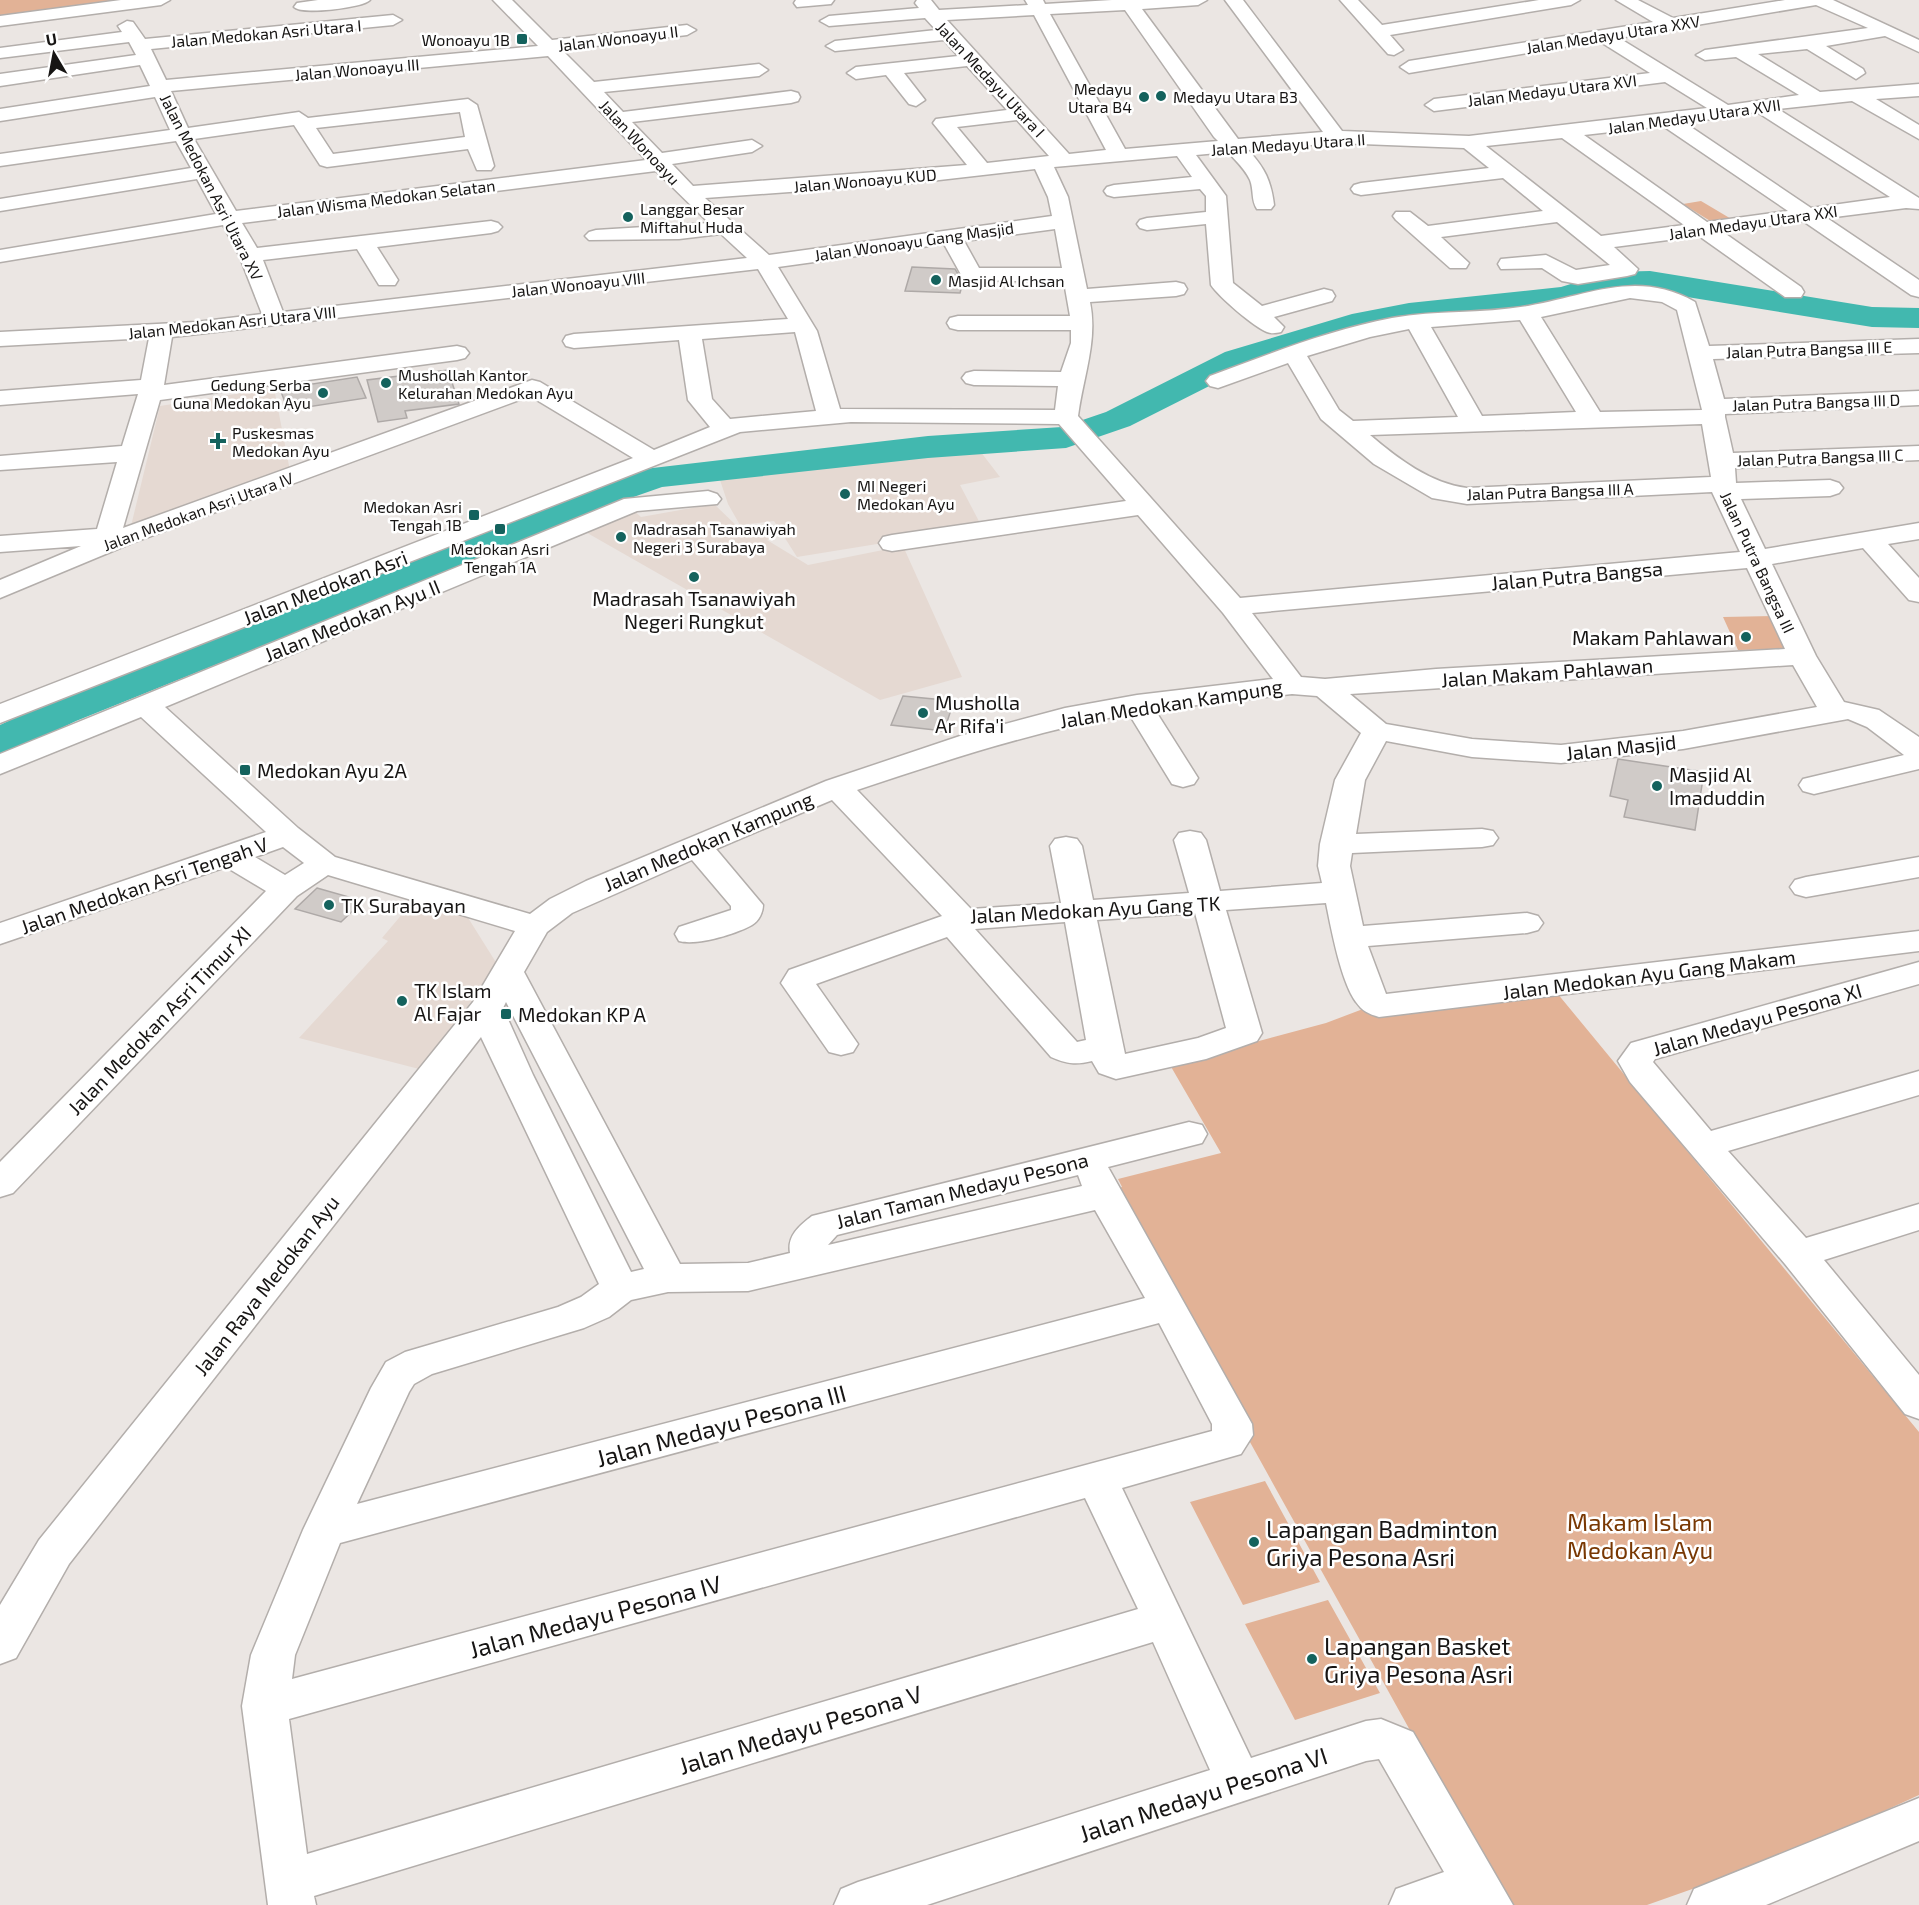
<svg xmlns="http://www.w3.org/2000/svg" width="1919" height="1905" viewBox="0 0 1919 1905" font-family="'Exo 2',sans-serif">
  <rect width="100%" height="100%" fill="#ebe6e3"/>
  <path fill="#e5d9d2" d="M274 388 291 476 131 526 160 406Z
    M977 447 1000 477 960 485 982 527 797 557 774 521 740 525 728 504 718 474Z
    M714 504 740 529 749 530 764 524 778 534 767 540 808 565 903 546 962 677 880 700 582 530 633 510 641 517Z
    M414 900 465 913 497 964 423 1070 299 1038 388 941 382 938Z"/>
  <path fill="#e2b296" d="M0 0H155L0 19Z
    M1701 201 1733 220 1715 224 1683 204Z
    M1773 616 1789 649 1738 650 1723 617Z
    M1557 993 1919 1432V1795L1786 1856 1647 1905H1507L1110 1190 1122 1187 1118 1179 1221 1153 1170 1065 1326 1023 1363 1009Z
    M1265 1481 1320 1582 1243 1605 1190 1502Z
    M1328 1600 1380 1693 1295 1720 1245 1624Z"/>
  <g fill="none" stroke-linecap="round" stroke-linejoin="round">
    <path fill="#42b8af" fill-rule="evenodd" d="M1650 271 1872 307 1919 308V328L1872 327 1650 291 1612 292 1564 306 1409 323 1369 330 1249 366 1130 426 1066 448 928 458 662 487 625 500 76 721 15 750 0 754V725L46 703 599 484 644 469 928 436 1062 427 1106 412 1225 352 1352 314 1409 303 1561 287 1610 272Z"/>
  </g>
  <path fill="#d0cbc8" stroke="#aea9a7" stroke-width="1.5" d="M912 267 955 269 963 282 960 293 905 291Z
    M448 370 459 404 405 411 407 418 378 422 367 380Z
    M357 377 366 398 288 410 280 389Z
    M903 696 954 701 944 731 891 725Z
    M1618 759 1704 772 1695 830 1624 817 1628 800 1610 796Z
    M317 888 363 901 341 922 295 909Z"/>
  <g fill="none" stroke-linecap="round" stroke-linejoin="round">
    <g stroke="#b3aeab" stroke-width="3">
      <path id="minor" d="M121 0H170L161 5 0 26V16Z
        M318 0H370C363 8 301 15 294 7L297 3Z
        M493 0H512L552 40 687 25 696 30 687 35 562 50 594 82 759 64 768 70 759 76 604 92 623 112 791 91 798 93 800 97 798 101 791 103 632 122 662 153 752 140 762 146 752 152 672 164 693 186 967 165 933 123 936 119 1007 110 967 66 904 73 925 100 916 106 909 104 886 75 856 79 847 73 856 67 958 56 944 40 835 51 826 46 835 41 936 30 925 18 829 26 820 21 829 16 919 8 915 3 917 0H931L939 10 1028 5 1025 0H1043L1045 4 1112 0H1207L1198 5 1142 9 1238 139 1323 132 1225 0H1243L1342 131 1469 136 1707 108 1665 82 1434 111 1425 105 1434 99 1650 73 1599 41 1409 73 1400 67 1409 61 1653 22 1616 0H1638L1673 18 1785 0H1833L1919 40V52L1885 36 1826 46 1863 69 1865 73 1856 79 1807 49 1758 54 1820 92 1919 84V96L1876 99 1919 125V139L1852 101 1778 109 1919 198V209L1906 208 1827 218 1919 280V297L1911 295 1803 221 1723 232 1801 287 1804 292 1801 297H1785L1699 236 1614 247 1638 269 1635 274 1627 276 1578 284 1562 281 1542 268 1501 269 1498 264 1501 259 1546 255 1576 270 1610 265 1557 222 1441 237 1469 263 1466 268H1450L1396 220 1393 216 1396 212H1410L1428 226 1543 211 1503 178 1361 195 1354 193 1351 189 1354 185 1361 183 1489 168 1464 148 1336 143 1248 150C1265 168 1271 181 1274 205L1271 209H1257C1251 201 1254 190 1250 180 1245 169 1236 161 1228 152L1196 155 1226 196 1233 283 1262 306 1324 289 1332 291 1335 296 1332 301 1274 317 1284 327 1281 332C1276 333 1272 334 1267 332 1254 327 1219 297 1211 285L1206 224 1147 230 1140 228 1137 224 1140 220 1147 218 1206 212V196L1200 189 1114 197 1107 195 1104 191 1107 187 1114 185 1192 177 1177 156 1054 167 1068 197 1087 289 1176 282 1184 284 1187 289 1184 294 1176 296 1090 302C1098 341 1083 377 1078 416L1240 598 1740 552 1712 492 1467 504 1432 498 1374 464 1321 419 1288 363 1218 388 1210 386 1206 381 1210 376C1269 354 1329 330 1392 318 1437 310 1483 314 1528 306 1587 296 1637 269 1695 302L1709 346 1919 339V353L1713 359 1724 399 1919 391V405L1725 414V417L1733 453 1919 446V460L1735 468 1736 483 1830 480 1839 483 1843 488 1839 493 1830 496 1741 499 1765 549 1919 523V539L1888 544 1919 578V602L1909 600 1863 548 1772 564 1816 656 1844 702 1879 710 1919 737V769L1814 794 1803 791 1799 785 1803 779 1904 755 1867 727 1848 719 1683 749 1561 763 1472 757 1386 741 1365 780 1356 834 1482 829 1493 831 1498 838 1493 845 1482 847 1352 853 1350 866 1363 926 1527 913 1538 916 1543 923 1538 930 1527 933 1368 946 1386 994 1919 931V951L1379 1017C1369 1014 1362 1011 1356 1002 1341 982 1331 928 1326 903L1226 910 1262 1033 1257 1041 1206 1059 1116 1079 1099 1073 1092 1061C1076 1065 1067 1064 1051 1057L947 937 816 984 858 1044 853 1052 841 1055 829 1052 781 983 789 970 942 916 832 800 716 849 763 905C763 912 759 921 752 925 736 934 697 946 679 941L675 934 679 927 731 910V906L692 860 572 913 547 932 524 972 680 1264 748 1263 790 1253C787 1236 799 1226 812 1216L1189 1122 1202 1125 1207 1134 1202 1143 1108 1167 1252 1424 1253 1435 1241 1454 1122 1488 1251 1758 1366 1721 1381 1719 1413 1732 1513 1905H1389L1396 1889 1444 1872 1379 1759 1366 1761 927 1905H834L841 1889 858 1882 1210 1770 1153 1642 314 1896 316 1905H268L242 1706 251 1655 303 1530 371 1388 386 1362 405 1352 558 1307 581 1297 599 1284 481 1037 69 1564 16 1658 0 1664V1605L39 1540 473 1002 515 931 328 875 297 896 13 1193 0 1197V1162L266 891 226 867 0 944V923L266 832 141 717 0 774V754L624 499 708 491 717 494 721 499 717 504 637 511 165 707 298 828 335 857 530 914 550 899 586 881 826 781 960 736 1065 708 1137 695 1273 679 1223 613 1138 515 892 551 883 549 879 543 883 537 892 535 1126 501 1059 424 851 422 740 432 0 723V704L633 458 530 396 132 543 0 598V580L81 546 0 552V536L97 529 117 462 0 470V456L122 446 138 394 0 405V391L141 380 149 338 0 346V332L196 322 262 314 239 255 223 225 0 262V250L216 214 197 179 0 211V199L191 168 176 141 0 166V154L170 130 155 97 0 121V109L150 86 140 65 0 86V74L136 55 129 42 0 58V48L122 32 118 26 127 21 133 22 145 39 393 15 402 20 393 25 151 49 166 80 538 46ZM1816 5 1868 28 1705 50 1696 55 1705 60 1736 57 1799 95 1728 105 1619 38ZM1125 10 1214 137 1218 141 1125 149 1050 14ZM1034 15 1106 150 1069 154 947 20ZM548 56 646 160 236 211 194 139 294 125 320 165 327 167 468 149 477 170H491L494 166 477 105 468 99 308 118 299 112 188 128 171 91ZM460 112 465 137 333 154 316 128ZM1757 112 1890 197 1811 208 1685 123ZM1017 120 1049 156 987 163 957 127ZM1663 126 1788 211 1707 222 1584 135ZM1562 138 1684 225 1601 236 1486 146ZM1035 169 1048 197 1052 216 769 255 705 198 913 183ZM656 171 709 223 596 230 589 232 585 236 589 240 679 239 721 234 747 258 283 312 263 260 357 249 379 285H395L398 280 377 247 491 233 498 231 502 227 498 223 491 221 257 248 242 223ZM1055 229 1062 268H979L964 241ZM944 244 964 280 1064 282 1070 316H958L950 318 947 323 950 328 958 330H1071V343L1061 372 974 371 966 373 962 378 966 383 974 385 1058 386 1055 410 840 409 817 331 778 267ZM758 269 788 319 574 334 566 336 563 341 566 346 574 348 679 340 688 400 710 427 654 450 540 382 532 380 123 528 160 400 457 360 465 358 469 353 465 348 457 346 164 385 172 337ZM1630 298 1662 302 1677 310 1702 410 1600 412 1541 317ZM1520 320 1576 412 1482 416 1431 327ZM1409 329 1458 417 1353 421 1339 410 1307 356 1370 337ZM795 332 816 411 730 419 712 399 702 339ZM1702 424 1711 477 1467 488C1431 484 1397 458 1370 435ZM1747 568 1785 649 1436 669 1325 679 1301 677 1252 613ZM1793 665 1817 707 1683 731 1561 745 1472 739 1386 724 1350 694ZM1292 694 1317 696 1361 733 1335 780 1320 844 1318 866 1322 883 1220 891 1206 840 1201 833 1190 831 1179 833 1174 840 1189 893 1093 900 1082 846 1077 839 1066 837 1055 839 1050 846 1061 903 971 909 857 790C947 760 1035 731 1129 714L1172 784 1183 787 1194 784 1198 778 1155 710ZM283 847 304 863 285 875 255 857ZM1195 913 1226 1028 1198 1038 1125 1054 1097 920ZM1065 922 1086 1040 1077 1042 975 929ZM506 1002 644 1269 631 1272 533 1075 503 1008ZM1078 1175 1082 1186 828 1245 837 1235ZM1095 1210 1145 1298 357 1504 409 1392 414 1384 432 1374 584 1328 609 1317 631 1300 668 1292 748 1291ZM1159 1323 1212 1424V1431L292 1679 295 1655 340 1543ZM1085 1498 1138 1609 307 1854 289 1719Z
        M796 0H834L831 4 797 7 794 3Z
        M1340 0H1358L1382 25 1539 0H1580L1571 5 1390 35 1403 50 1394 55 1388 54Z
        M1919 857V877L1806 897 1795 894 1790 887 1795 880 1806 877Z
        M1919 962V984L1655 1059 1653 1062 1711 1131 1919 1071V1095L1728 1151 1806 1238 1919 1204V1230L1824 1260 1919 1375V1419L1905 1414 1785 1264 1630 1082 1618 1061 1631 1043Z
        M1919 1798V1841L1766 1905H1687L1694 1889Z"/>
    </g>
    <use href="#minor" fill="#fff" fill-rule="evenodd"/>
  </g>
  <g fill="#14625d" stroke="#fff" stroke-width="2">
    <rect x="516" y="33" width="12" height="12" rx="3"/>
    <circle cx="1161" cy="96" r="6"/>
    <circle cx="1144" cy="97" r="6"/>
    <circle cx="628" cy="217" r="6"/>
    <circle cx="936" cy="280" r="6"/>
    <circle cx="386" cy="383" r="6"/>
    <circle cx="323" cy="393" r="6"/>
    <path d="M215 432h6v6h6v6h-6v6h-6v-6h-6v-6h6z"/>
    <circle cx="845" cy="494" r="6"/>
    <rect x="468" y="509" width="12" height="12" rx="3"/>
    <rect x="494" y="523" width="12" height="12" rx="3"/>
    <circle cx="621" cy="537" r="6"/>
    <circle cx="694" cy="577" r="6"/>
    <circle cx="1746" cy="637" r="6"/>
    <circle cx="923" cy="713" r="6"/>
    <rect x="239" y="764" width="12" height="12" rx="3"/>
    <circle cx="1657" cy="786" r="6"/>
    <circle cx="329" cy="905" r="6"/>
    <circle cx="402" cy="1001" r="6"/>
    <rect x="500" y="1008" width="12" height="12" rx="3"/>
    <circle cx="1254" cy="1542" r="6"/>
    <circle cx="1312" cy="1659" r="6"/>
  </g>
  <g text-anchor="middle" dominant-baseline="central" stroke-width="5" stroke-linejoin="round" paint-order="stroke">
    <g font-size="16" fill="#171514" stroke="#fff">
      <text transform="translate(266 33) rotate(-5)">Jalan Medokan Asri Utara I</text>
      <text transform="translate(1613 34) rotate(-9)">Jalan Medayu Utara XXV</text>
      <text transform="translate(618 38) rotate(-7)">Jalan Wonoayu II</text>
      <text transform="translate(357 69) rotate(-5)">Jalan Wonoayu III</text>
      <text transform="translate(991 79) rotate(47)">Jalan Medayu Utara I</text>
      <text transform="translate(1552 90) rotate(-7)">Jalan Medayu Utara XVI</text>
      <text transform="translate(1694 116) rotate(-8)">Jalan Medayu Utara XVII</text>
      <text transform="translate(640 142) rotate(47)">Jalan Wonoayu</text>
      <text transform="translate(1288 144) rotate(-4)">Jalan Medayu Utara II</text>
      <text transform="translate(865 180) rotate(-5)">Jalan Wonoayu KUD</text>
      <text transform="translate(212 187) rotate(63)">Jalan Medokan Asri Utara XV</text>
      <text transform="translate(386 198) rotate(-7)">Jalan Wisma Medokan Selatan</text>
      <text transform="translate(1753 222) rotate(-8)">Jalan Medayu Utara XXI</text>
      <text transform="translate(914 241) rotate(-8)">Jalan Wonoayu Gang Masjid</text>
      <text transform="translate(578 284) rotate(-6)">Jalan Wonoayu VIII</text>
      <text transform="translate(232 322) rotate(-6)">Jalan Medokan Asri Utara VIII</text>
      <text transform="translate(1809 349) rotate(-2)">Jalan Putra Bangsa III E</text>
      <text transform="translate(1816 402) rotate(-2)">Jalan Putra Bangsa III D</text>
      <text transform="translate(1820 457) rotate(-2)">Jalan Putra Bangsa III C</text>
      <text transform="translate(1550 491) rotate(-2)">Jalan Putra Bangsa III A</text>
      <text transform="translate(198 511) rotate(-20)">Jalan Medokan Asri Utara IV</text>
      <text transform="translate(1758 562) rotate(65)">Jalan Putra Bangsa III</text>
    </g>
    <g font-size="16" fill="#171514" stroke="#fff" text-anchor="start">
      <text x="510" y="39" text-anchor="end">Wonoayu 1B</text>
      <text x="1132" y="88" text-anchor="end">Medayu<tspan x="1132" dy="18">Utara B4</tspan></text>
      <text x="1173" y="96">Medayu Utara B3</text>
      <text x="640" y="208">Langgar Besar<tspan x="640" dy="18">Miftahul Huda</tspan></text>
      <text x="948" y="280">Masjid Al Ichsan</text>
      <text x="398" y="374">Mushollah Kantor<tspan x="398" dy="18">Kelurahan Medokan Ayu</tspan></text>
      <text x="311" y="384" text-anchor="end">Gedung Serba<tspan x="311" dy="18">Guna Medokan Ayu</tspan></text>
      <text x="232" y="432">Puskesmas<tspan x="232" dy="18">Medokan Ayu</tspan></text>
      <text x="857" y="485">MI Negeri<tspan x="857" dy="18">Medokan Ayu</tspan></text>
      <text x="462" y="506" text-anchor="end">Medokan Asri<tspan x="462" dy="18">Tengah 1B</tspan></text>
      <text x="633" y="528">Madrasah Tsanawiyah<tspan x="633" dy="18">Negeri 3 Surabaya</tspan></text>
      <text x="500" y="548" text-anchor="middle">Medokan Asri<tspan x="500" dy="18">Tengah 1A</tspan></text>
    </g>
    <g font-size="20" fill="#171514" stroke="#fff">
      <text transform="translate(1577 575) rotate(-5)">Jalan Putra Bangsa</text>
      <text transform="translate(325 587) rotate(-21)">Jalan Medokan Asri</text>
      <text transform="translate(352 620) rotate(-22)">Jalan Medokan Ayu II</text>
      <text transform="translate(1547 672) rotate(-4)">Jalan Makam Pahlawan</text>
      <text transform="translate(1171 703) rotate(-9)">Jalan Medokan Kampung</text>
      <text transform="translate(1621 747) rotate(-6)">Jalan Masjid</text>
      <text transform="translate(708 841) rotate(-23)">Jalan Medokan Kampung</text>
      <text transform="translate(144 885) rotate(-19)">Jalan Medokan Asri Tengah V</text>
      <text transform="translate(1095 909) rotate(-3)">Jalan Medokan Ayu Gang TK</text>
      <text transform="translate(1649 974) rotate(-7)">Jalan Medokan Ayu Gang Makam</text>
      <text transform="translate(1757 1019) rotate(-16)">Jalan Medayu Pesona XI</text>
      <text transform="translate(159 1020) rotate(-46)">Jalan Medokan Asri Timur XI</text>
      <text transform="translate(962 1190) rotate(-14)">Jalan Taman Medayu Pesona</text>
      <text transform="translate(266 1285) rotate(-52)">Jalan Raya Medokan Ayu</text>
    </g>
    <g font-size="20" fill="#171514" stroke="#fff" text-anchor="start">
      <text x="694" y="598" text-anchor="middle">Madrasah Tsanawiyah<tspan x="694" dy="23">Negeri Rungkut</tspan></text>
      <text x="1734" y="637" text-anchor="end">Makam Pahlawan</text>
      <text x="935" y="702">Musholla<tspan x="935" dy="23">Ar Rifa'i</tspan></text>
      <text x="257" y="770">Medokan Ayu 2A</text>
      <text x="1669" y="774">Masjid Al<tspan x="1669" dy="23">Imaduddin</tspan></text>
      <text x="341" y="905">TK Surabayan</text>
      <text x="414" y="990">TK Islam<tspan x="414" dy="23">Al Fajar</tspan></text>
      <text x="518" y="1014">Medokan KP A</text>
    </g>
    <g font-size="24" fill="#171514" stroke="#fff">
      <text transform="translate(721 1425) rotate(-15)">Jalan Medayu Pesona III</text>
      <text transform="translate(595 1616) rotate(-15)">Jalan Medayu Pesona IV</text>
      <text transform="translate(800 1729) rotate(-17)">Jalan Medayu Pesona V</text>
      <text transform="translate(1203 1794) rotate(-18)">Jalan Medayu Pesona VI</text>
    </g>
    <g font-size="24" fill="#793803" stroke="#fff">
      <text x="1640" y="1521">Makam Islam<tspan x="1640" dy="28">Medokan Ayu</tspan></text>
    </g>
    <g font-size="24" fill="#171514" stroke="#fff" text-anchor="start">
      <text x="1266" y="1528">Lapangan Badminton<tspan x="1266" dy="28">Griya Pesona Asri</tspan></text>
      <text x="1324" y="1645">Lapangan Basket<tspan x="1324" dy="28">Griya Pesona Asri</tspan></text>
    </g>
  </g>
  <g transform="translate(54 54) rotate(350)" stroke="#ffffff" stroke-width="4.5" paint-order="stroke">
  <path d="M0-4.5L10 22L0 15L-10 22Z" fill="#171514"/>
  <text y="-9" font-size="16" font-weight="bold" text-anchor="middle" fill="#171514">U</text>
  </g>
</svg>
